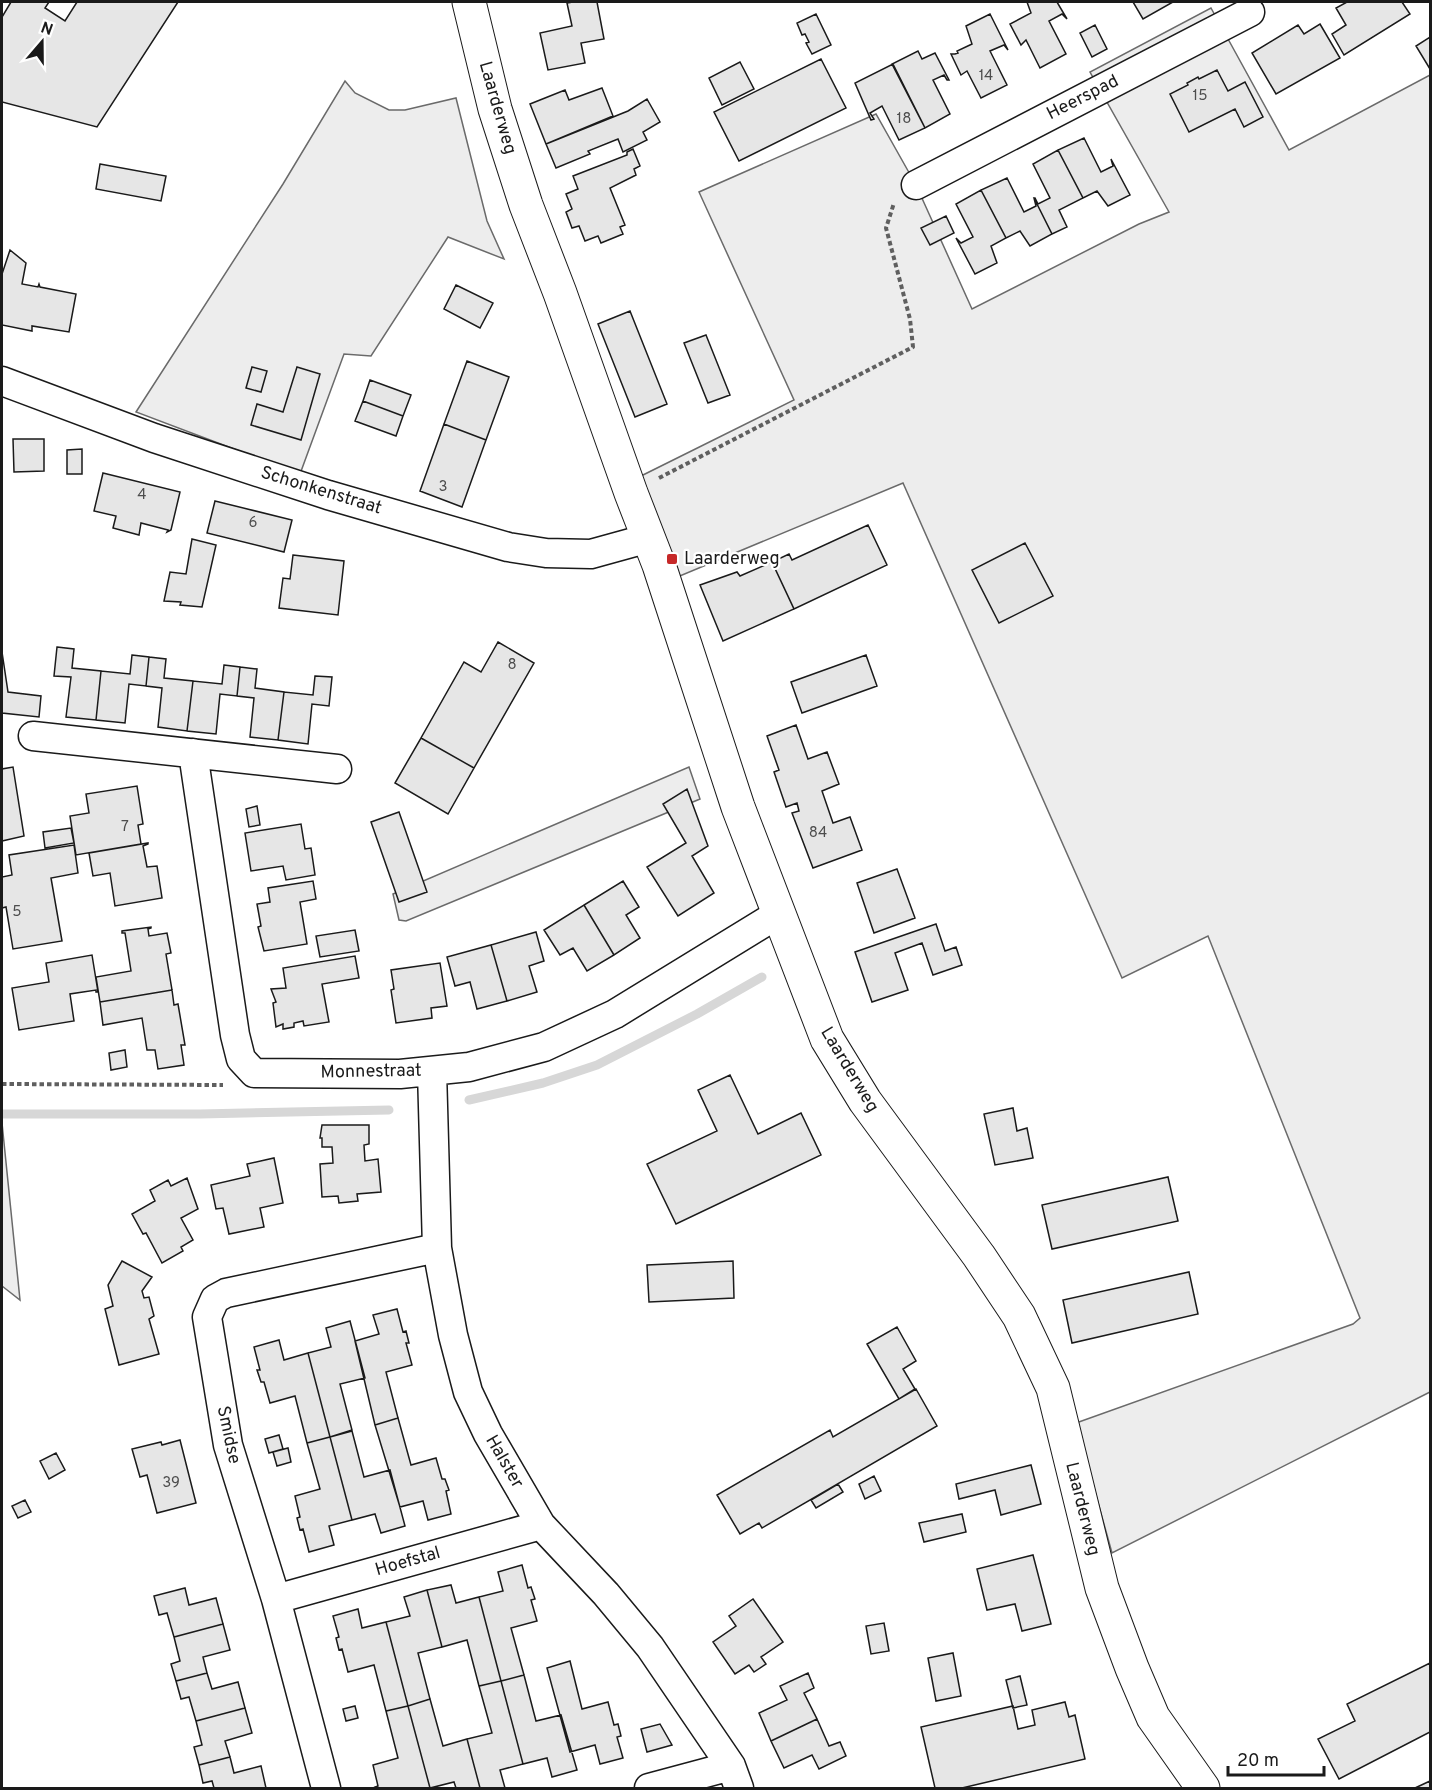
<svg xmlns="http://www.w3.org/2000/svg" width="1432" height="1790" viewBox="0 0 1432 1790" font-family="Overpass,sans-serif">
  <rect width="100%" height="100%" fill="#fff"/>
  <path fill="#ededed" stroke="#6a6a6a" stroke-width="1.5" d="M1211 8 1289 150 1430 75V1392L1112 1553 1076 1423 1353 1324 1360 1318 1208 936 1122 978 903 483 675 578 639 477 794 400 699 192 876 114 916 185 972 309 1139 224 1169 212 1090 72Z
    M345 81 355 93 389 110H405L456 98 487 221 504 259 448 237 371 356 344 354 300 474 136 412 283 184Z
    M689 767 700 799 406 921 399 920 393 894Z
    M2 1123 20 1300 2 1286Z"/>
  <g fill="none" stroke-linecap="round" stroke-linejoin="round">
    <path stroke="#d7d7d7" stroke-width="9" d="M469 1100 543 1083 597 1065 697 1014 762 977
      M2 1114H200L389 1110"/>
  </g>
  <path fill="#e6e6e6" stroke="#1a1a1a" stroke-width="1.5" d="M11 2H49L45 8 65 21 77 2H178L97 127 2 102V17Z
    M573 2H597L604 39 581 43 585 63 548 70 540 33 572 26 567 3Z
    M1027 2H1057L1067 19 1062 14 1049 21 1066 54 1040 68 1026 40 1021 45 1010 24 1031 13Z
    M1133 2H1173L1143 19Z
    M1347 2H1402L1410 14 1344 55 1332 34 1346 25 1336 8Z
    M816 14 831 45 812 54 806 43 809 42 805 34 802 35 797 23Z
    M990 14 1008 50 1004 45 990 51 1007 85 981 98 967 71 961 75 951 54H955L958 53 957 51 972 44 966 26Z
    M1320 24 1340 58 1276 94 1252 53 1298 25 1304 34Z
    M1095 25 1107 49 1092 57 1080 33Z
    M1430 37V69L1416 46Z
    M918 51 922 59 935 53 949 80H947L944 75 933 80 950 114 925 128 892 64Z
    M821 59 846 108 739 161 714 112Z
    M740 62 754 89 722 105 709 78Z
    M893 64 925 128 899 140 882 106 870 113 874 119 871 120 855 83Z
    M1217 70 1228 91 1245 82 1263 117 1244 127 1235 109 1189 132 1170 94 1188 85 1187 83 1198 77 1199 79Z
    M602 88 613 116 546 144 530 104 565 90 569 100Z
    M647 99 660 122 643 132 647 140 623 152 618 139 588 151 590 154 556 168 546 144 628 111Z
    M1084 138 1101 172 1113 166 1111 159 1130 195 1108 206 1097 191 1083 198 1058 150Z
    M633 149 640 166 634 169 636 175 610 188 625 225 620 227 623 234 601 243 598 236 585 241 579 226 572 228 566 212 572 209 566 194 578 189 573 176 627 155V152Z
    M1058 150 1083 198 1059 210 1067 227 1052 234 1034 198H1035L1038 204 1050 198 1033 164Z
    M100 164 166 176 161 201 96 189Z
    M1007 178 1024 212 1036 206 1034 198 1052 234 1030 246 1020 231 1006 238 981 190Z
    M981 190 1006 238 991 246 997 263 975 274 956 238 961 243 973 237 956 204Z
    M946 216 954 233 930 245 921 228Z
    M10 250 26 263 22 284 38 287 39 284 40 287 76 294 69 332 32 326V331L2 325V274Z
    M456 285 493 303 480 328 444 309Z
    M630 311 667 404 635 417 598 324Z
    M706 335 730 395 708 403 684 343Z
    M467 361 509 377 486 440 444 424Z
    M252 367 267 371 261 392 246 388Z
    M297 367 320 374 301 440 251 425 257 404 283 412Z
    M370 380 411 395 403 416 363 401Z
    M363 401 403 416 396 436 355 421Z
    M444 424 486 440 462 507 420 491Z
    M13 439H44V471L14 472Z
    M82 449V474H67V450Z
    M103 473 180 492 171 530 167 532 168 530 141 523 139 535 113 528 116 516 94 511Z
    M215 501 292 520 284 552 207 533Z
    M868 525 887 565 794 609 772 562 789 554 792 560Z
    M192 539 216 545 202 607 180 605 181 602 164 601 170 572 186 574Z
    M1025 543 1053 596 999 623 972 570Z
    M293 555 344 561 338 615 279 608 283 578 290 579Z
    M772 562 794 609 723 641 700 585 737 572 740 576Z
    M498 642 534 663 474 768 421 738 464 662 481 672Z
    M57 647 74 649 72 668 101 671 96 720 66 717 71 677 54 676Z
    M2 652 8 692 41 696 39 717 2 713Z
    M132 655 149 657 146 686 129 684 125 723 96 720 101 671 130 674Z
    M866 655 877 686 802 713 791 682Z
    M149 657 166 659 164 678 193 681 187 731 158 727 162 688 146 686Z
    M224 665 240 667 237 696 220 694 216 734 187 731 193 681 222 684Z
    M240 667 257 669 255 688 284 692 278 740 250 737 254 698 237 696Z
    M315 676 332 677 329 706 312 704 308 744 278 740 284 692 313 695Z
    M796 725 808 759 827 752 839 784 822 791 833 823 850 817 862 850 813 868 792 813 799 811 797 803 786 807 774 772 779 770 767 736Z
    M421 738 474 768 448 814 395 783Z
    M13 767 24 836 2 841V769Z
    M137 786 143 824 138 825 141 844 76 855 70 816 89 813 86 794Z
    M687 789 708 846 692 856 714 893 678 916 647 867 686 843 663 804Z
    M257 806 260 825 249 827 246 809Z
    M399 812 427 892 399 902 371 822Z
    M301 824 305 849 311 848 315 875 286 880 283 866 251 871 245 833Z
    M71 828 74 843 45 848 43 832Z
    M148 843V844L143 846 147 867 157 866 162 898 115 906 110 873 93 876 89 853Z
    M74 845 78 873 51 878 62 941 13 949 6 907 2 908V877L12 875 9 855Z
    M897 869 915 918 874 933 857 883Z
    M313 881 316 899 300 902 307 944 264 951 258 927 261 926 257 904 270 902 268 888Z
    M623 881 639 907 626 915 640 938 614 955 584 905Z
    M584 905 614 955 587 971 573 948 560 955 544 930Z
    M936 924 945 951 956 947 962 965 933 975 922 943 895 953 908 990 872 1002 855 952Z
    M151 927V928L148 929 149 936 167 933 171 953 166 954 172 990 100 1002 96 977 131 971 125 933H122V931Z
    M355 930 359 951 320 957 316 936Z
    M536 932 544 961 529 966 537 992 507 1001 491 945Z
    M491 945 507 1001 477 1009 470 982 455 986 447 957Z
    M92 955 98 992H96V990L70 994 74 1021 19 1030 12 988 49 982 46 963Z
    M355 956 359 978 322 984 329 1022 304 1026 303 1021 294 1023V1027L283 1029V1024L276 1027 273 1003 276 1002 271 989 286 988 283 968Z
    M440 963 447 1006 431 1008 432 1018 396 1023 391 990 394 989 391 970Z
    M172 990 174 1005 178 1004 185 1045H181L184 1065 158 1069 155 1050H147L142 1018 103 1025 100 1002Z
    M125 1050 127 1067 111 1070 109 1053Z
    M730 1075 758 1134 801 1113 821 1155 676 1224 647 1164 717 1131 698 1090Z
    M1013 1108 1017 1131 1027 1128 1033 1158 995 1165 984 1114Z
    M322 1125H369V1144L364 1145 365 1161 378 1159 381 1192 357 1194 358 1201 339 1203 338 1196 322 1197 320 1164 333 1163 332 1147H322V1138H320Z
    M274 1158 283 1203 260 1208 264 1227 229 1234 223 1208 216 1209 211 1185 250 1176 247 1164Z
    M1168 1177 1178 1221 1052 1249 1042 1205Z
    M187 1178 198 1209 181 1218 193 1240 181 1247 183 1251 162 1263 146 1233 143 1234 132 1214 155 1201 150 1190 168 1180 171 1186Z
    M122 1261 152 1277 142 1291 144 1298 149 1297 154 1316 149 1319 159 1354 119 1365 105 1309 113 1306 108 1285Z
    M733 1261 734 1298 649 1302 647 1265Z
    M1189 1272 1198 1314 1072 1343 1063 1300Z
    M397 1309 403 1332 406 1331 409 1343H406L412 1365 386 1372 398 1418 375 1425 355 1341 379 1334 373 1315Z
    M350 1321 365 1378 340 1384 352 1430 330 1437 308 1353 331 1347 326 1328Z
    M897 1327 916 1361 903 1369 915 1389 899 1399 867 1344Z
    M279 1340 284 1360 308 1353 330 1437 307 1443 295 1396 270 1403 264 1382H261L257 1370H260L254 1347Z
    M916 1389 937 1426 762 1528 759 1523 740 1534 717 1495 830 1430 833 1437Z
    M398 1418 411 1465 436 1458 442 1479H445L449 1490 446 1491 451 1514 428 1520 423 1501 400 1507 375 1425Z
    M352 1431 364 1477 390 1470 405 1526 381 1533 375 1514 352 1520 330 1437Z
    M279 1435 283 1449 269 1453 265 1439Z
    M330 1437 352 1520 329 1526 334 1545 309 1552 303 1529 300 1530 297 1518 300 1517 295 1496 320 1489 307 1443Z
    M180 1440 196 1503 157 1513 147 1475 140 1477 132 1449 161 1442 162 1445Z
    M288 1448 291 1462 277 1466 273 1452Z
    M56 1453 65 1470 49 1479 40 1461Z
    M1031 1465 1041 1504 1001 1515 995 1490 959 1499 956 1484Z
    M874 1476 881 1491 865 1499 859 1484Z
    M838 1484 843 1492 816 1508 811 1500Z
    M25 1500 31 1512 18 1518 12 1506Z
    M962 1514 966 1532 924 1542 919 1523Z
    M1033 1555 1051 1624 1022 1631 1015 1604 987 1610 977 1569Z
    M522 1565 528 1588 531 1587 535 1599 531 1600 537 1621 511 1628 524 1675 501 1681 479 1597 503 1591 498 1572Z
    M451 1585 456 1603 479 1597 501 1681 479 1686 467 1640 442 1647 427 1590Z
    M185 1588 189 1605 216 1598 223 1624 174 1637 167 1613 159 1615 154 1596Z
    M427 1590 442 1647 418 1653 430 1699 408 1706 386 1622 410 1616 404 1597Z
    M753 1599 783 1642 761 1657 766 1664 754 1672 749 1665 735 1674 713 1642 736 1626 729 1616Z
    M358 1609 362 1628 386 1622 408 1706 386 1711 374 1665 348 1672 342 1649 339 1650 336 1638 339 1637 333 1616Z
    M884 1623 889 1651 871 1654 866 1626Z
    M223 1624 230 1650 203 1657 207 1673 176 1681 171 1664 180 1661 174 1637Z
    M953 1653 961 1696 936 1701 928 1658Z
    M570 1661 582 1709 608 1702 614 1725 618 1724 621 1736 617 1737 623 1758 600 1764 595 1745 570 1752 547 1668Z
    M1430 1663V1732L1339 1779 1318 1739 1355 1721 1347 1704Z
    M207 1673 212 1689 238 1682 245 1708 196 1721 189 1697 181 1699 176 1681Z
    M808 1673 814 1688 804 1693 817 1719 771 1741 759 1713 787 1700 780 1686Z
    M524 1675 536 1721 561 1715 577 1770 552 1777 547 1758 523 1764 501 1681Z
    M1020 1676 1027 1705 1013 1708 1006 1680Z
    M501 1681 523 1764 500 1770 505 1788H480L467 1739 492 1733 479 1686Z
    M430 1699 443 1746 467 1739 480 1788H456L454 1782 430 1788 408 1706Z
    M1065 1702 1069 1717 1075 1715 1085 1759 962 1788H935L921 1727 1013 1706 1018 1729 1035 1725 1032 1710Z
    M355 1706 358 1718 346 1721 343 1709Z
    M408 1706 430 1788H376L375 1787 378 1786 373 1765 398 1758 386 1711Z
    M245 1708 252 1733 225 1741 230 1757 199 1765 194 1747 202 1745 196 1721Z
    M817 1719 829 1746 840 1742 846 1756 819 1769 812 1755 784 1768 771 1741Z
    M660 1724 672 1745 647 1752 641 1729Z
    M230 1757 234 1773 261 1766 266 1788H214L212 1781 203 1783 199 1765Z
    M1430 1781V1788H1415Z"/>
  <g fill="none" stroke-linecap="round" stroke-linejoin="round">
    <g stroke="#1a1a1a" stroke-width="31">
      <path id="street" d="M916 185 1250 12
        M2 381 154 438 328 495 508 547 546 553 591 554 649 538
        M33 736 337 769
        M193 753 235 1035 241 1059 254 1073 400 1074 469 1067 544 1047 615 1014 778 914
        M432 1071 437 1248 453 1335 468 1392 488 1434 541 1525 606 1594 650 1647 731 1766 739 1788
        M276 1599 541 1525
        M326 1788 276 1599 228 1445 207 1317 215 1299 226 1293 437 1248
        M649 1788 731 1766"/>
    </g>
    <g stroke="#1a1a1a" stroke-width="35">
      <path id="secondary" d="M469 2 495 109 526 205 560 293 631 493 659 565 738 807 827 1039 865 1101 979 1256 1019 1316 1053 1388 1102 1588 1132 1668 1153 1717 1203 1788"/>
    </g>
    <path stroke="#5f5f5f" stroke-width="4" stroke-dasharray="4.5 3" stroke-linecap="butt" d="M659 478 913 347 910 319 886 228 894 203
      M2 1084 223 1085"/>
    <use href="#street" stroke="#fff" stroke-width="28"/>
    <use href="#secondary" stroke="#fff" stroke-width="33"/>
  </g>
  <rect fill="#c62828" stroke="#fff" stroke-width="2" x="666" y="553" width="12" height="12" rx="3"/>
  <g text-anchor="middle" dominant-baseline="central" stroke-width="4.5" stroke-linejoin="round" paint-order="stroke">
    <g font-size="15" fill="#4d4d4d">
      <text x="986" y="76">14</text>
      <text x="1200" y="96">15</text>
      <text x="904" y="119">18</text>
      <text x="443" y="487">3</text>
      <text x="142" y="495">4</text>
      <text x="253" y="523">6</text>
      <text x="512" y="665">8</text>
      <text x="125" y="827">7</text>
      <text x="818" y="833">84</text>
      <text x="17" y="912">5</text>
      <text x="171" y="1483">39</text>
    </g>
    <g font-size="18" fill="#1a1a1a" stroke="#fff">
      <text transform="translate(1083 98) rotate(-27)">Heerspad</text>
      <text transform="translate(497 108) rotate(74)">Laarderweg</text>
      <text transform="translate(321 491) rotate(17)">Schonkenstraat</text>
      <text transform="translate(849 1070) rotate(59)">Laarderweg</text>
      <text transform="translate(371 1072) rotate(-1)">Monnestraat</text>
      <text transform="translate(228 1435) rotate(78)">Smidse</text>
      <text transform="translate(504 1462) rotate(60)">Halster</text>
      <text transform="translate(1082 1509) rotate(76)">Laarderweg</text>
      <text transform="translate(408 1562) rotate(-16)">Hoefstal</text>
    </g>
    <g font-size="18" fill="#1a1a1a" stroke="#fff" text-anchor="start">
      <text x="684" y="559">Laarderweg</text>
    </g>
  </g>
  <rect width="1432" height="1790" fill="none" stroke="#1a1a1a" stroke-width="6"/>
  <g transform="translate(42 42) rotate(20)" stroke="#ffffff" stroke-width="4.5" paint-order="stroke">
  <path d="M0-4.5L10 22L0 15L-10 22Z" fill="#1a1a1a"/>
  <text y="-9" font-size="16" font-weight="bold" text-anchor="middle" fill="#1a1a1a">N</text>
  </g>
  <path d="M1228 1766v9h96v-9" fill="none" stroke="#1a1a1a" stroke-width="3"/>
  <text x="1237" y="1766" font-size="18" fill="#1a1a1a" stroke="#ffffff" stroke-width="4.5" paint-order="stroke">20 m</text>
</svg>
